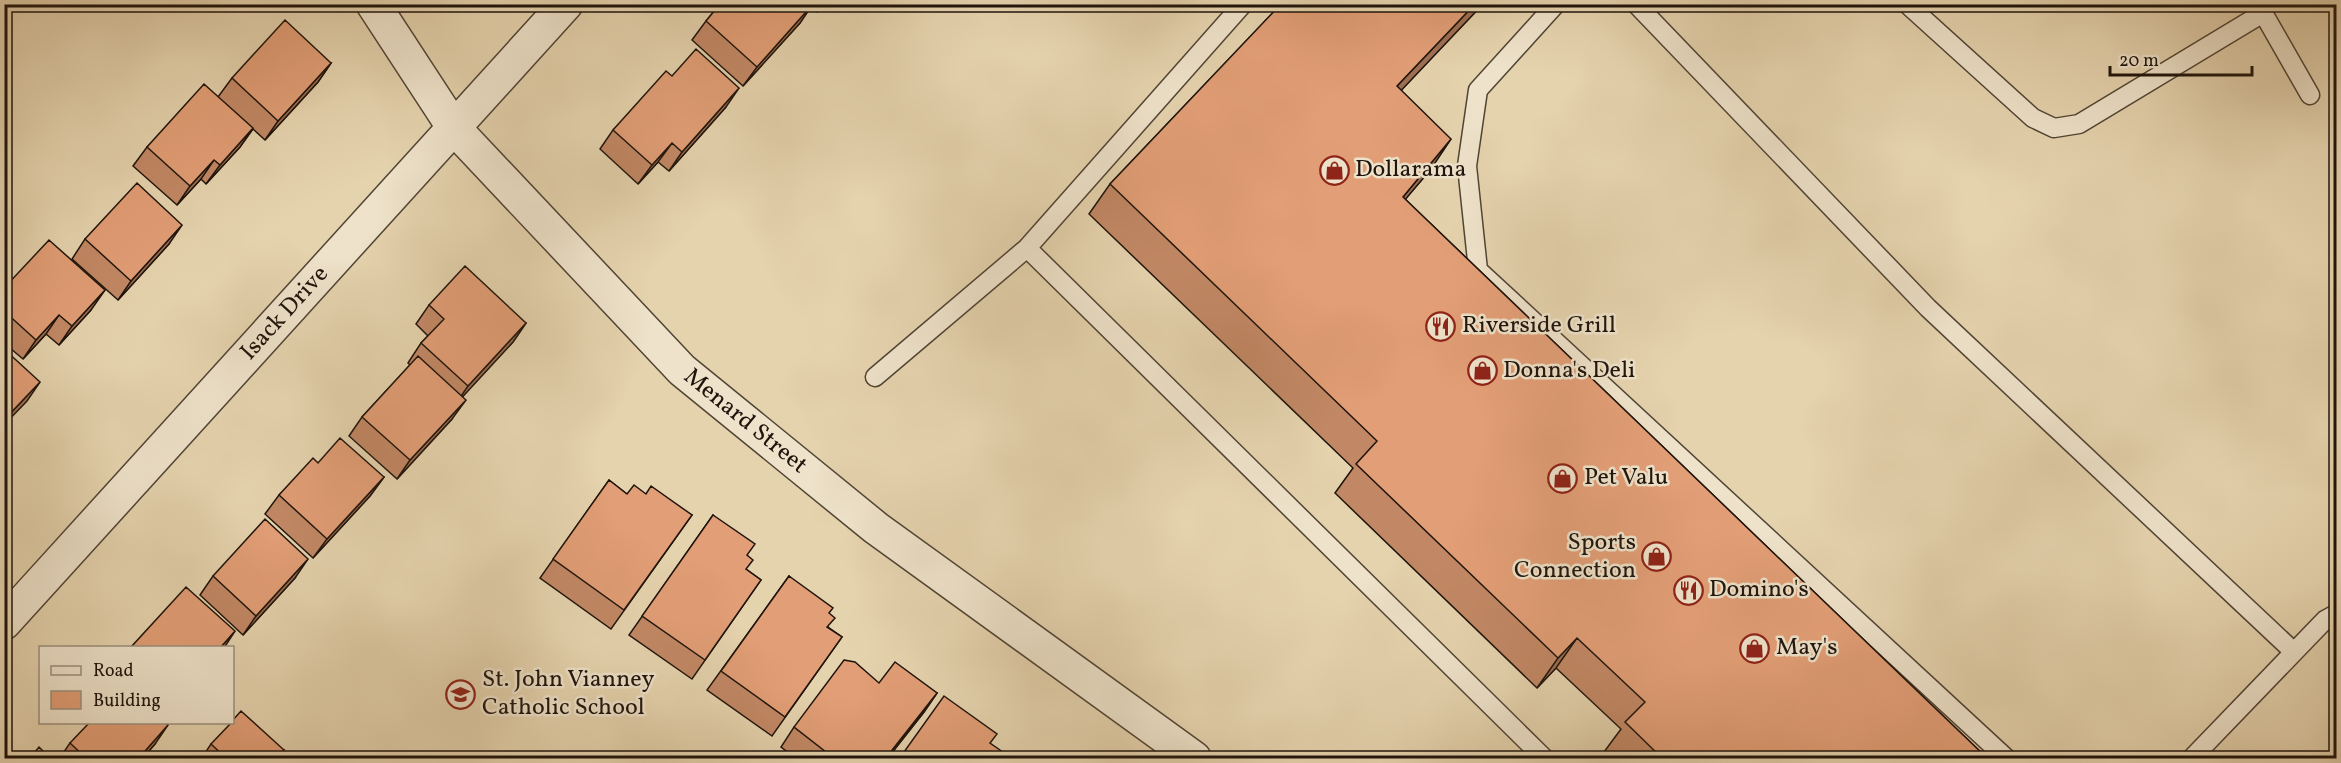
<svg xmlns="http://www.w3.org/2000/svg" width="2341" height="763" viewBox="0 0 2341 763" font-family="Vollkorn,serif">
  <rect width="100%" height="100%" fill="#e5d3ae"/>
  <filter id="stains"><feTurbulence type="fractalNoise" baseFrequency=".00333" numOctaves="4"/><feColorMatrix values="0 0 0 0 .2 0 0 0 0 .09 0 0 0 0 .02 0 0 0 .5 -.17"/></filter>
  <radialGradient id="worn" r=".72"><stop offset=".6" stop-color="#630" stop-opacity="0"/><stop offset="1" stop-color="#630" stop-opacity=".3"/></radialGradient>
  <g fill="none" stroke-linecap="round" stroke-linejoin="round">
    <defs>
      <path id="lane" d="M1556 4 1478 90 1467 166 1478 270 2006 758
        M1636 4 1928 308 2294 652
        M1907 4 2033 118 2054 128 2079 124 2263 13
        M2258 4 2310 95
        M1027 248 1544 758
        M875 377 1027 248 1243 4
        M2192 758 2325 620 2336 614"/>
      <g id="street">
        <path id="s1" d="M373 4 454 128 682 370 876 528 1194 758"/>
        <path id="s2" d="M4 623 566 4"/>
      </g>
    </defs>
    <!-- lane casing -->
    <use href="#lane" stroke="#504434" stroke-width="21"/>
    <!-- street casing -->
    <use href="#street" stroke="#504434" stroke-width="36"/>
    <!-- lane -->
    <use href="#lane" stroke="#eee2ca" stroke-width="18"/>
    <!-- street -->
    <use href="#street" stroke="#eee2ca" stroke-width="33"/>
  </g>
  <!-- wall -->
  <path fill="#c28865" stroke="#1f140c" stroke-width="1.5" d="M720 4H824L817 12 811 6 800 23 743 86 692 40 706 21Z
    M1281 4H1483L1401 90 1431 169 1405 199 1988 759H1611L1604 752 1621 729 1556 668 1537 688 1335 493 1353 468 1089 214 1110 184Z
    M331 63 318 82 265 140 253 129 240 147 206 184 201 179 177 205 133 166 147 147 218 97 232 78Z
    M672 76 726 107 669 171 658 162 638 184 600 149 613 130Z
    M85 239 169 244 118 300 72 259Z
    M4 288 91 310 59 345 46 334 23 359 4 343Z
    M429 305 526 323 513 342 462 397 452 419 397 479 349 436 362 417 410 365 408 363 421 343 428 336 416 324Z
    M318 463 384 477 370 496 313 558 265 514 279 495Z
    M609 480 627 494H646L692 515 611 629 540 578Z
    M713 515 747 555 746 569 761 580 692 679 629 635Z
    M213 576 295 578 243 635 200 595Z
    M789 576 829 613 828 627 842 637 772 736 707 690Z
    M879 683 937 693 924 712 887 759H797L781 747 794 727Z
    M70 743 155 744 142 759H59Z
    M211 744 284 750 278 759H201Z"/>
  <!-- shaded-wall -->
  <path fill="#9e6f53" stroke="#1f140c" stroke-width="1.5" d="M813 4 800 23 743 86 757 67Z
    M1475 4H1483L1377 116 1397 86Z
    M331 63 318 82 265 140 278 121Z
    M739 88 726 107 669 171 682 152Z
    M253 128 240 147 206 184 220 165Z
    M1451 139 1431 169 1382 227 1403 197Z
    M672 143 658 162 638 184 652 165Z
    M214 160 201 179 177 205 190 186Z
    M182 225 169 244 118 300 131 281Z
    M105 290 91 310 59 345 72 326Z
    M59 315 46 334 23 359 36 340Z
    M526 323 513 342 455 405 468 386Z
    M40 382 27 401 4 425V420Z
    M466 400 452 419 397 479 410 460Z
    M384 477 370 496 313 558 327 539Z
    M308 559 295 578 243 635 256 616Z
    M235 631 224 648H220Z
    M1577 638 1556 668 1537 688 1558 658Z
    M937 693 924 712 887 759H885Z
    M168 725 155 744 142 759H138Z"/>
  <!-- building -->
  <path fill="#e29e76" stroke="#1f140c" stroke-width="1.5" d="M720 4H813L757 67 706 21Z
    M1281 4H1475L1397 86 1451 139 1403 197 1988 759H1663L1625 722 1645 702 1577 638 1558 658 1356 464 1377 441 1110 184Z
    M285 20 331 63 278 121 232 78Z
    M696 49 739 88 682 152 672 143 652 165 613 130 666 71 672 76Z
    M204 84 253 128 220 165 214 160 190 186 147 147Z
    M137 183 182 225 131 281 85 239Z
    M49 240 105 290 72 326 59 315 36 340 4 311V288Z
    M465 266 526 323 468 386 421 343 444 319 429 305Z
    M4 349 40 382 4 420Z
    M418 356 466 400 410 460 362 417Z
    M340 438 384 477 327 539 279 495 313 458 318 463Z
    M609 480 627 494 634 485 646 494 651 486 692 515 624 610 553 559Z
    M713 515 755 544 747 555 753 560 746 569 761 580 705 660 642 616Z
    M265 519 308 559 256 616 213 576Z
    M789 576 833 608 829 613 835 618 827 627 842 637 785 717 721 671Z
    M186 587 235 631 220 648H133L132 646Z
    M844 660 855 662 879 683 895 662 937 693 885 759H835L794 727Z
    M944 696 997 734 990 743 1010 757 1009 759H899Z
    M241 711 284 750 276 759H227L211 744 231 723H232V721Z
    M89 723H165L168 725 138 759H87L70 743Z
    M39 747 51 759H29Z
    M1025 754 1032 759H1022Z"/>
  <!-- icons -->
  <defs>
    <symbol id="shop-ring" viewBox="-11 -11 22 22"><circle r="9.5" fill="#eee2ca" stroke="#8f2418" stroke-width="1.5"/><path d="M-5-2.5h2.3a2.7 3.5 0 0 1 5.4 0H5L5.5 6h-11ZM-1.5-2.5h3a1.5 2.3 0 0 0-3 0Z" fill="#8f2418"/></symbol>
    <symbol id="restaurant-ring" viewBox="-11 -11 22 22"><circle r="9.5" fill="#eee2ca" stroke="#8f2418" stroke-width="1.5"/><path d="M-5-6h1v4h1v-4h1v4h1v-4h1v5L-1.5 .5V6h-2V.5L-5-1ZM5-6V6H3V1.5H1.5Q1.5-4 5-6Z" fill="#8f2418"/></symbol>
    <symbol id="school-ring" viewBox="-11 -11 22 22"><circle r="9.5" fill="#eee2ca" stroke="#8f2418" stroke-width="1.5"/><path d="M0-5L7-2L0 1L-7-2ZM-4 1L0 2.5L4 1V4Q0 6-4 4Z" fill="#8f2418"/></symbol>
  </defs>
  <g fill-rule="evenodd">
    <use href="#shop-ring" x="1318" y="154" width="33" height="33"/>
    <use href="#restaurant-ring" x="1424" y="310" width="33" height="33"/>
    <use href="#shop-ring" x="1466" y="354" width="33" height="33"/>
    <use href="#shop-ring" x="1546" y="462" width="33" height="33"/>
    <use href="#shop-ring" x="1640" y="540" width="33" height="33"/>
    <use href="#restaurant-ring" x="1672" y="574" width="33" height="33"/>
    <use href="#shop-ring" x="1738" y="632" width="33" height="33"/>
    <use href="#school-ring" x="444" y="678" width="33" height="33"/>
  </g>
  <g text-anchor="middle" dominant-baseline="central" stroke-width="5" stroke-linejoin="round" paint-order="stroke">
    <!-- poi labels -->
    <g font-size="24" fill="#1f140c" stroke="#eee2ca" text-anchor="start">
      <text x="1355" y="170">Dollarama</text>
      <text x="1462" y="326">Riverside Grill</text>
      <text x="1503" y="371">Donna's Deli</text>
      <text x="1584" y="478">Pet Valu</text>
      <text x="1636" y="543" text-anchor="end">Sports<tspan x="1636" dy="28">Connection</tspan></text>
      <text x="1709" y="590">Domino's</text>
      <text x="1776" y="648">May's</text>
      <text x="482" y="680">St. John Vianney<tspan x="482" dy="28">Catholic School</tspan></text>
    </g>
    <!-- street labels -->
    <g font-size="24" fill="#1f140c" stroke="#eee2ca">
      <text stroke="none"><textPath href="#s2" startOffset="418">Isack Drive</textPath></text>
      <text stroke="none"><textPath href="#s1" startOffset="562">Menard Street</textPath></text>
    </g>
  </g>
  <!-- margin -->
  <rect width="2341" height="763" fill="none" stroke="#e5d3ae" stroke-width="24"/>
  <rect x="6" y="6" width="2329" height="751" fill="none" stroke="#1f140c" stroke-width="3"/>
  <rect x="12" y="12" width="2317" height="739" fill="none" stroke="#1f140c" stroke-width="1.5"/>
  <!-- legend -->
  <rect x="39" y="646" width="195" height="78" fill="#eee2ca" stroke="#9b907e" stroke-width="1.5"/>
  <rect x="51" y="666" width="30" height="9" fill="#eee2ca" stroke="#9b907e" stroke-width="1.5"/>
  <text x="93" y="676" font-size="18" fill="#1f140c">Road</text>
  <rect x="51" y="691" width="30" height="18" fill="#e29e76" stroke="#9b907e" stroke-width="1.5"/>
  <text x="93" y="706" font-size="18" fill="#1f140c">Building</text>
  <!-- scale -->
  <path d="M2110 66v9h142v-9" fill="none" stroke="#1f140c" stroke-width="3"/>
  <text x="2119" y="66" font-size="18" fill="#1f140c" stroke="#eee2ca" stroke-width="4.5" paint-order="stroke">20 m</text>
  <rect width="100%" height="100%" filter="url(#stains)"/>
  <rect width="100%" height="100%" fill="url(#worn)"/>
</svg>
